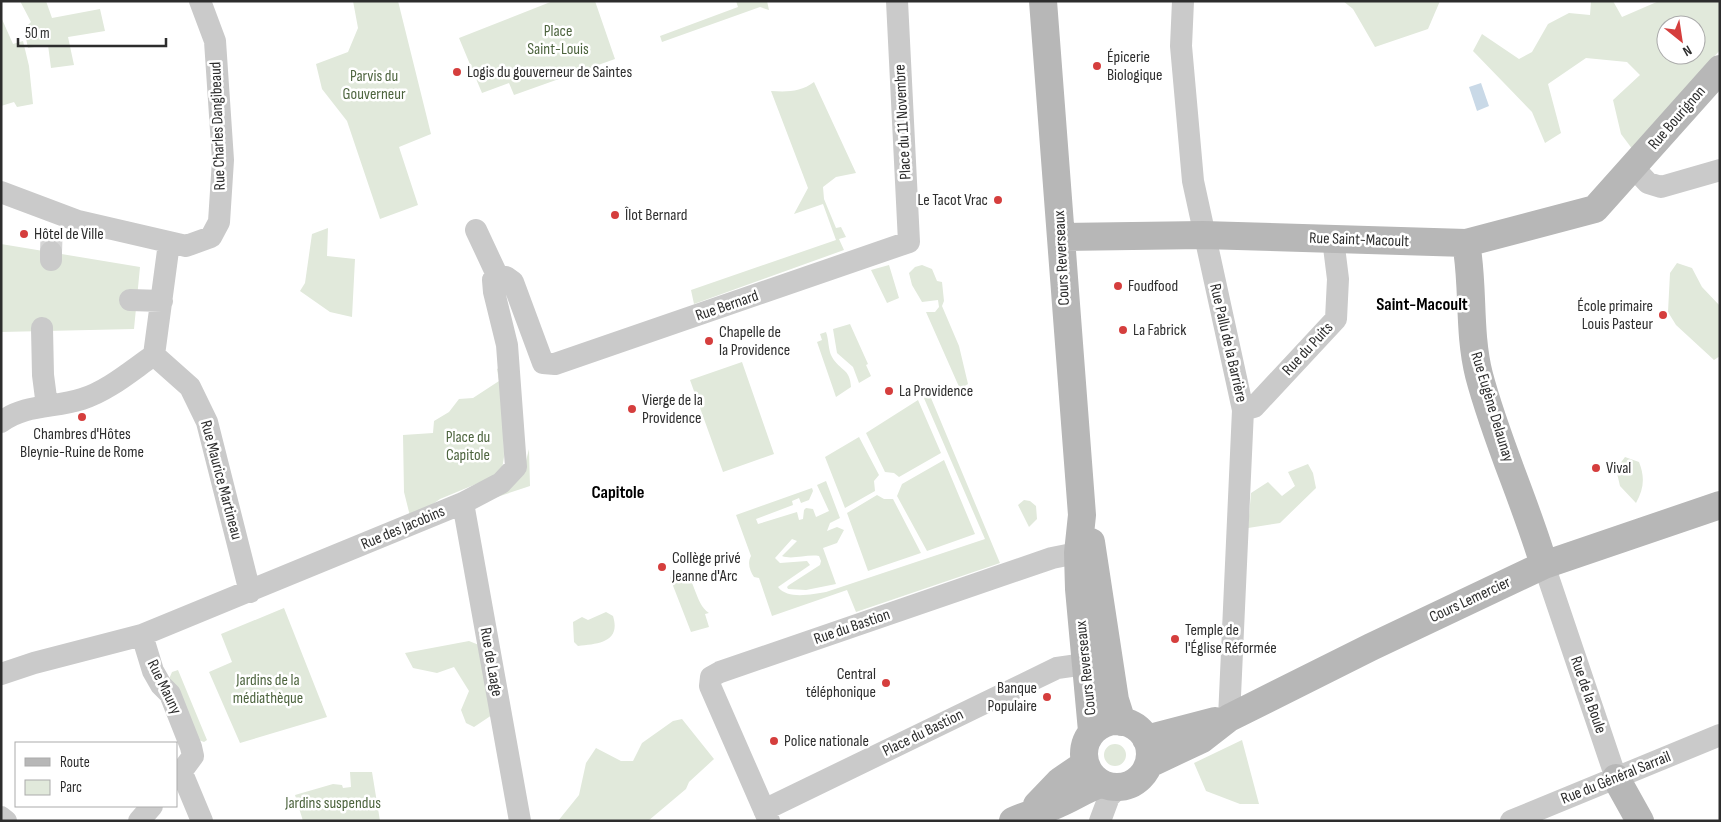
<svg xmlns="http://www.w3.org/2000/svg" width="1721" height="822" viewBox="0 0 1721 822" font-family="'Sofia Sans Condensed',sans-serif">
  <rect width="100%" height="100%" fill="#fff"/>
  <!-- green -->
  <path fill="#e1e9db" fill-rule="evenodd" d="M20 1H46L52 18 100 9 105 31 68 37 74 65 51 68 48 45 28 48 24 29 31 22Z
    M353 1H398L431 134 399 147 418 205 380 219 347 121 322 89 316 64 348 52 358 28Z
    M553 1H595L615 59 514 95 509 83 482 93 459 38Z
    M736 1H767L769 10 760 7 662 42 660 36 738 7Z
    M1343 1H1440L1428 29 1375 47 1353 9Z
    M1591 1H1613L1622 17 1659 1H1720V50L1633 150 1621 134 1613 100 1640 75 1627 62 1586 58 1548 84 1561 133 1545 143 1532 112 1473 51 1482 34 1519 59 1532 52 1548 24 1569 13 1590 15ZM1666 25H1696V55H1666Z
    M1 17 13 44 23 41 29 66 33 104 17 107 14 102 1 106Z
    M814 82 856 173 836 177 823 187 824 199 836 228 841 227 846 237 839 239 844 250 694 304 691 290 836 240 823 204 794 214 808 188 771 91C787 92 801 92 814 82Z
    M328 228 327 256 355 259 352 317 330 312 300 291 305 283 312 234Z
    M1 244 140 267 134 329 1 332Z
    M1677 263 1692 268 1702 287 1720 306V356L1714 360 1676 325 1668 312 1670 273Z
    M889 265 899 298 887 303 871 270Z
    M922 265 932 269 937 281 942 282 944 301 942 306 959 346 968 384 960 389 926 312H935L939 307 938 300 922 302 912 285 909 273 915 267Z
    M850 324 868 364 866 365 871 376 859 383 853 367 837 353 833 329Z
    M826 332C829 340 828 350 832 357 840 371 850 368 851 387L836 397 817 342 822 340 820 334Z
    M742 362 774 454 723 472 690 380Z
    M502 366 504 457 502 469 493 477 440 499 411 520 404 492 403 435 433 433 434 421 449 412 459 399 473 398 499 381 497 369Z
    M926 386 1000 563 856 612 847 590 772 616 759 578 754 577C750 571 747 563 751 556L736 515 812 488 813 491 809 500 801 503 799 498 792 501 793 505 756 519 758 524 797 512 799 520 803 519 804 510 806 508 813 509 816 517 829 511 817 485 826 481 840 518 830 523 827 531 837 527 844 530 837 543 823 548 836 584 806 590 788 589 787 587 789 585 820 565 821 561 819 556C807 554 792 560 782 556L797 541 792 539 775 558 780 563 807 561 810 565 778 587C788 600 812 594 826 592L985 539 920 389Z
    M918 400 941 453 899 477 894 473 885 472 866 433Z
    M859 437 879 475 874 481 875 491 845 508 825 457Z
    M529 449 530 486 491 499 526 461Z
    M1625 457 1639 462C1645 477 1644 489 1636 503L1620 486 1616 469Z
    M944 460 975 534 927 551 897 496 902 484Z
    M1308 464 1313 473 1316 488 1280 523 1248 528 1251 493 1268 482 1282 496 1295 486 1288 472Z
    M877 495 884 499H893L921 553 868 571 847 513Z
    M1024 500 1030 501 1036 506 1037 519 1029 527 1018 505Z
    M681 570C696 577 694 603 709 613L705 614 709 627 691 632 670 578 672 573Z
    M284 608 327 717 240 743 209 672 232 662 221 634Z
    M606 612 613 616C621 642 599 644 578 646L574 642 573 622 582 617 588 620Z
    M469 641 479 645 492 715 474 727 466 723 461 710 469 691 454 667 437 673 413 668 405 653Z
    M178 670 207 740 204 742 193 738 169 679 172 672Z
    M682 719 714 759 689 782 686 789 648 821H558L579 795 586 763 596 748 621 761H633L642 743 673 721Z
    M1242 740 1259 804H1240L1206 791 1194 763Z
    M1104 755a11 11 0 1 1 22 0a11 11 0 1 1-22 0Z
    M350 772H372L380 821H303L295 795 333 784 342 785 343 788 351 787Z"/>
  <!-- water -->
  <path fill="#c9d9e7" d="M1481 83 1489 106 1477 111 1469 87Z"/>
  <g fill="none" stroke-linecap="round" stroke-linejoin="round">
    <!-- street-tunnel -->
    <path stroke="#d5d5d5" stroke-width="22" stroke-dasharray="22 11" stroke-linecap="butt" d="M51 252 52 225"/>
    <!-- street -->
    <path stroke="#cacaca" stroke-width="22" d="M1183 1 1181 46 1193 181 1243 410 1229 718
      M1634 168 1648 183 1661 187 1720 170
      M1 192 78 221 186 246 211 237 219 222 223 160 215 41 200 1
      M476 230 498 277
      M51 260V252
      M130 300 162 301
      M42 328 43 375 47 406
      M154 355 190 387 207 422 250 592
      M154 355 169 243
      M1243 410 1254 407 1336 319 1338 279 1333 239
      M1 422C25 404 54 408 82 399 108 391 132 370 154 355
      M463 503 520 821
      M1544 565 1616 778
      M142 635 153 671 161 685 170 694 191 747 193 756 176 779
      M1 674 34 663 142 635 463 503 501 483 516 467 507 345 494 292 493 280 498 277H506L513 282 543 363 555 364 909 242 897 1
      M182 773 202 821
      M764 810 1057 668 1085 664
      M1 817 6 821
      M139 821 152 806
      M769 821 710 686 711 677 720 672 1052 558 1082 552 1086 555 1087 563
      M1100 821 1109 797 1119 787
      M1511 821 1720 735"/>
    <!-- secondary -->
    <path stroke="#b7b7b7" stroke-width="28" d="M1043 1 1082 515 1078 553 1079 589 1092 731
      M1062 237 1203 235 1466 243 1595 209 1720 69
      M1466 243C1474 286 1468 331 1479 375 1496 440 1525 501 1544 565
      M1091 542 1115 700 1122 722
      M1084 754a33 33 0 1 1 66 0a33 33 0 1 1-66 0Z
      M1146 739 1215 721
      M1149 764 1202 739 1229 718 1371 647 1544 565 1720 505
      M1616 778 1640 821
      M1037 805 1060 781 1085 764
      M1013 821C1028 814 1043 811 1058 804 1073 798 1085 789 1101 784"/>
  </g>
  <!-- markers -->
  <g fill="#d53e3d" stroke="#fff" stroke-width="2">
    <circle cx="1097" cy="66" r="5"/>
    <circle cx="457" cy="72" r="5"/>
    <circle cx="998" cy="200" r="5"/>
    <circle cx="615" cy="215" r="5"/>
    <circle cx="24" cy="234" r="5"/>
    <circle cx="1118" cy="286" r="5"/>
    <circle cx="1663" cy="315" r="5"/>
    <circle cx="1123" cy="330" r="5"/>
    <circle cx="709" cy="341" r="5"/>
    <circle cx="889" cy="391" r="5"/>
    <circle cx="632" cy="409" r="5"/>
    <circle cx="82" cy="417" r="5"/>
    <circle cx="1596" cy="468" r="5"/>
    <circle cx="662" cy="567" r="5"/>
    <circle cx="1175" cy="639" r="5"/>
    <circle cx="886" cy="683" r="5"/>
    <circle cx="1047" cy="697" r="5"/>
    <circle cx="774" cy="741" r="5"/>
  </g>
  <g text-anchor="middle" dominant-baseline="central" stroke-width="5" stroke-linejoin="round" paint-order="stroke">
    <!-- park labels -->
    <g font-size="16" fill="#4d643e" stroke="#fff">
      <text x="558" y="31">Place<tspan x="558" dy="18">Saint-Louis</tspan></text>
      <text x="374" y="76">Parvis du<tspan x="374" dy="18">Gouverneur</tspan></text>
      <text x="468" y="437">Place du<tspan x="468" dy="18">Capitole</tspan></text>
      <text x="268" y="680">Jardins de la<tspan x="268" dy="18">médiathèque</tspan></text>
      <text x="333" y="803">Jardins suspendus</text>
    </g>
    <!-- poi labels -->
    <g font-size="16" fill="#2d2d2d" stroke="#fff" text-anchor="start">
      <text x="1107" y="57">Épicerie<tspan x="1107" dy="18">Biologique</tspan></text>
      <text x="467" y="72">Logis du gouverneur de Saintes</text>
      <text x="988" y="200" text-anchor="end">Le Tacot Vrac</text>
      <text x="625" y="215">Îlot Bernard</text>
      <text x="34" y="234">Hôtel de Ville</text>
      <text x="1128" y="286">Foudfood</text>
      <text x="1653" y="306" text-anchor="end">École primaire<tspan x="1653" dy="18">Louis Pasteur</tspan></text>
      <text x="1133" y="330">La Fabrick</text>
      <text x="719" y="332">Chapelle de<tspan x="719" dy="18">la Providence</tspan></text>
      <text x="899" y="391">La Providence</text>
      <text x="642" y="400">Vierge de la<tspan x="642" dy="18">Providence</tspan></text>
      <text x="82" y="434" text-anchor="middle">Chambres d'Hôtes<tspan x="82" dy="18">Bleynie-Ruine de Rome</tspan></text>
      <text x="1606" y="468">Vival</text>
      <text x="672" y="558">Collège privé<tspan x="672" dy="18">Jeanne d'Arc</tspan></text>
      <text x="1185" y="630">Temple de<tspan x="1185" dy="18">l'Église Réformée</tspan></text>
      <text x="876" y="674" text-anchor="end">Central<tspan x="876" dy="18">téléphonique</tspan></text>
      <text x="1037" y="688" text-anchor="end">Banque<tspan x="1037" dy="18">Populaire</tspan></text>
      <text x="784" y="741">Police nationale</text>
    </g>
    <!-- street labels -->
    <g font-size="16" fill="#2d2d2d" stroke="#fff">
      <text transform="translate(1677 118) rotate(-49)">Rue Bourignon</text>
      <text transform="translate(903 122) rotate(-93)">Place du 11 Novembre</text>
      <text transform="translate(218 126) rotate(-92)">Rue Charles Dangibeaud</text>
      <text transform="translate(1359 240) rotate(2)">Rue Saint-Macoult</text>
      <text transform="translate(1062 258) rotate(-93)">Cours Reverseaux</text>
      <text transform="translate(727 306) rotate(-19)">Rue Bernard</text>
      <text transform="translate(1228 343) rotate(77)">Rue Pallu de la Barrière</text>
      <text transform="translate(1308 349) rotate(-47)">Rue du Puits</text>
      <text transform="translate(1492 407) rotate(73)">Rue Eugène Delaunay</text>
      <text transform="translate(221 480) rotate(75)">Rue Maurice Martineau</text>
      <text transform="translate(403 528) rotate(-23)">Rue des Jacobins</text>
      <text transform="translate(1470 600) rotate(-25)">Cours Lemercier</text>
      <text transform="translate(852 627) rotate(-19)">Rue du Bastion</text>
      <text transform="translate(491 662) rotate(80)">Rue de Laage</text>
      <text transform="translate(1086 668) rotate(-96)">Cours Reverseaux</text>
      <text transform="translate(164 687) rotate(64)">Rue Mauny</text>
      <text transform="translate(1588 695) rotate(71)">Rue de la Boule</text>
      <text transform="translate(923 733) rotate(-26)">Place du Bastion</text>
      <text transform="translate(1616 778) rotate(-22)">Rue du Général Sarrail</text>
    </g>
    <!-- neighbourhood labels -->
    <g font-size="18" font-weight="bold" fill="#000" stroke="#fff">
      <text x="1422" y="304">Saint-Macoult</text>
      <text x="618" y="492">Capitole</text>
    </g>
  </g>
  <!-- border -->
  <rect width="1721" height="822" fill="none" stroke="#2d2d2d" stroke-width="5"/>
  <!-- legend -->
  <rect x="15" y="742" width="162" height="65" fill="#ffffff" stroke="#ababab"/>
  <rect x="25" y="758" width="25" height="8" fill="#b7b7b7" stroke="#ababab"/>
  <text x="60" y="767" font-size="15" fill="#2d2d2d">Route</text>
  <rect x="25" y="780" width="25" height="15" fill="#e1e9db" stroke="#ababab"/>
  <text x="60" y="792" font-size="15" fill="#2d2d2d">Parc</text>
  <!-- north arrow -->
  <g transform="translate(1681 40) rotate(150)"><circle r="24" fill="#ffffff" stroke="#ababab"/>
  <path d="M0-4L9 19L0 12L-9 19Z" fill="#d53e3d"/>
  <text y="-8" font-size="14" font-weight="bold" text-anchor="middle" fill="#2d2d2d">N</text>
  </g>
  <!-- scale -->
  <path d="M18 38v8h148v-8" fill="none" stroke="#2d2d2d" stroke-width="2.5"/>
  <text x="25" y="38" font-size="15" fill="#2d2d2d" stroke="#ffffff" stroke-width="4" paint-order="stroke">50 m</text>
</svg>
